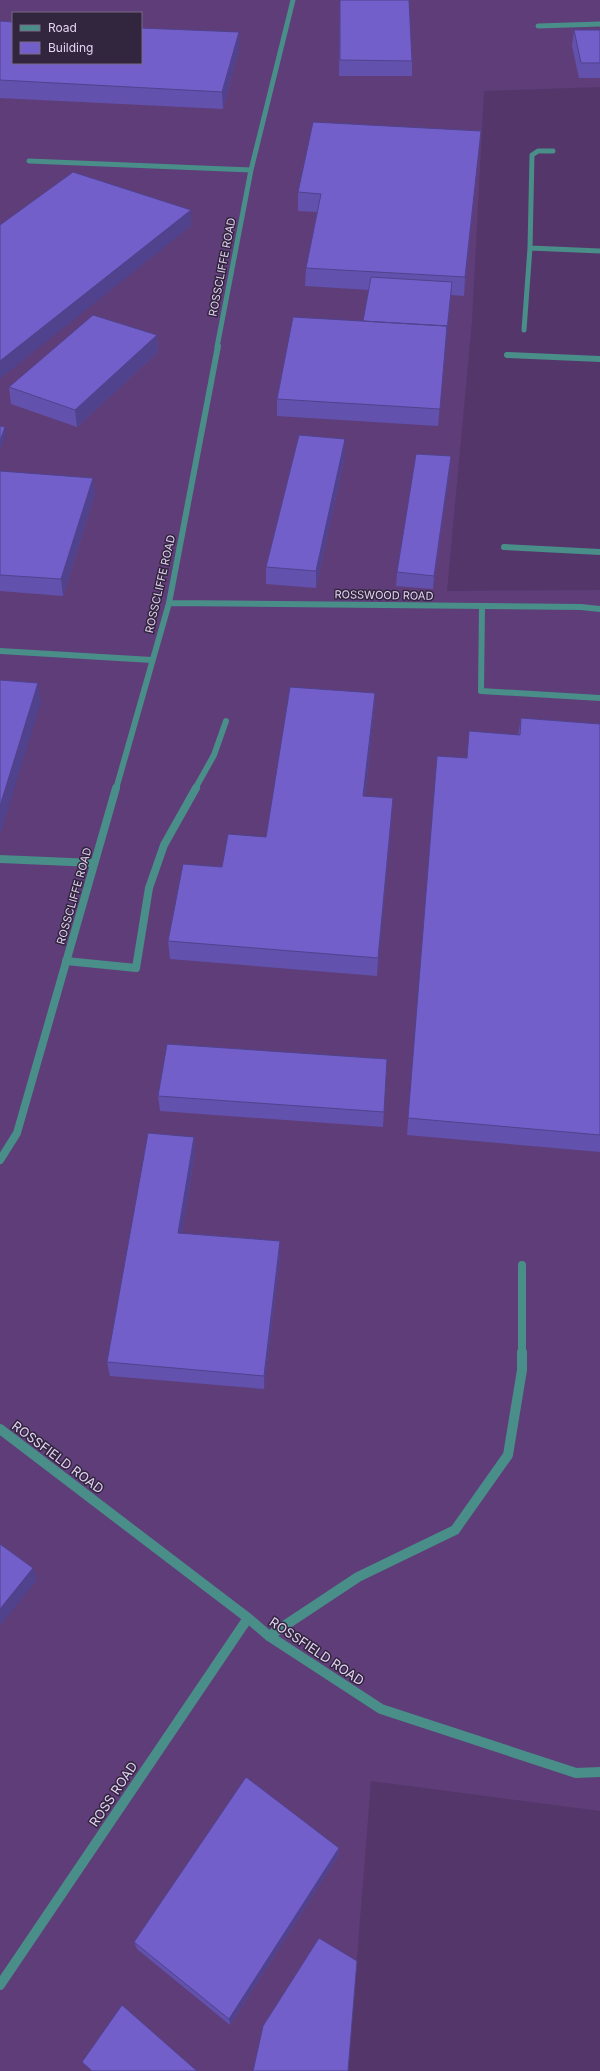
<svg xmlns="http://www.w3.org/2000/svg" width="600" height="2071" viewBox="0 0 600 2071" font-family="Inter,sans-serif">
  <rect width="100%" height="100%" fill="#54366b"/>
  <!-- built -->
  <path fill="#5f3d79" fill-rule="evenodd" d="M0 0H600V87L484 91 472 321 447 591 600 590V1811L371 1781 348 2071H0ZM13 13H141V63H13Z"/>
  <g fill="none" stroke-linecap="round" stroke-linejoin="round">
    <!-- lane-far3 -->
    <path stroke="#498e88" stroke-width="5" d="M538 26 600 24
      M530 248 600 251
      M524 330 530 248 532 155 538 151H553"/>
    <!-- lane-far2 -->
    <path stroke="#498e88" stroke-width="6" d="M482 606 481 691 600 698
      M0 651 152 660
      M195 789 214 755 226 721"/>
    <!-- lane-far1 -->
    <path stroke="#498e88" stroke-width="8" d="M0 859 94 863
      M66 961 136 968 149 888 164 845 196 788
      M522 1265V1353"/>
    <!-- lane -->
    <path stroke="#498e88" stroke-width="10" d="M269 1636 358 1577 455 1530 508 1455 522 1370V1352"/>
    <!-- street-far3 -->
    <path stroke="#498e88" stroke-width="5" d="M29 161 251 170
      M217 347 251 170 293 0"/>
    <!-- street-far2 -->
    <path stroke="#498e88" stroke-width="6" d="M507 355 600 359
      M504 547 600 552
      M169 603 581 607 600 609
      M116 789 169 603 218 346"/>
    <!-- street-far1 -->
    <path stroke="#498e88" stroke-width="8" d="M0 1160 17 1133 116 788"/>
    <!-- street -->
    <path stroke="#498e88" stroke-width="10" d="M0 1429 248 1618 269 1636 381 1709 576 1773 600 1772
      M0 1985 248 1618"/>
  </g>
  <!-- wall -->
  <path fill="#6252ad" d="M340 0 412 61V76H339Z
    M0 21 239 50 223 109 0 98Z
    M574 30H600V78H579L572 46Z
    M479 149 464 296 451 295 438 426 277 416V399L363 321 369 290 305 286 306 268 317 212 298 211V192Z
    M157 335 158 352 77 427 11 404 9 387Z
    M345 439V456L316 588 266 584V567Z
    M451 456 450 469 433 589 396 586 397 572Z
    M0 471 95 494 63 596 0 591Z
    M375 693 374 712 365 796 392 816 377 976 170 959 168 941 222 867 266 837Z
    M521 718 600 724V1152L407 1135 437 756 467 758 469 731 518 735Z
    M387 1059 383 1127 160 1111 158 1096Z
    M194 1137 195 1152 182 1233 280 1241V1256L264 1389 110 1376 107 1362Z
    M339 1848 338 1856 230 2025 137 1949 134 1942Z"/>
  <!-- shaded-wall -->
  <path fill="#50428d" d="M239 32V50L223 109 222 92Z
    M481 131 479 149 464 296 465 277Z
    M191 210V226L0 379V361Z
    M452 282 451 295 438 426 447 326Z
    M157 335 158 352 77 427 75 410Z
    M5 427 6 434 0 452V441Z
    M345 439V456L316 588V571Z
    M451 456 450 469 433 589 434 576Z
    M93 478 95 494 63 596 61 579Z
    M38 683 41 702 0 836V806Z
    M375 693 374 712 363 814V796Z
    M393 798 392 816 377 976 378 958Z
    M194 1137 195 1152 180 1247 178 1233Z
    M280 1241V1256L264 1389V1376Z
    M33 1568 37 1580 0 1626V1609Z
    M339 1848 338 1856 230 2025 229 2019Z"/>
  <!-- building -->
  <path fill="#725fc9" stroke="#50428d" d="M340 0H409L412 61 340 60Z
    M0 21 13 22V63H141V28L239 32 222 92 0 80Z
    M574 30H600V63H581Z
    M313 122 481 131 465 277 306 268 321 194 298 192Z
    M73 172 191 210 0 361V225Z
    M371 277 452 282 447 330V326L363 321Z
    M93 315 157 335 75 410 9 387Z
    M293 317 447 326 440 409 277 399Z
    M0 426 5 427 0 441Z
    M299 435 345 439 316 571 266 567Z
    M416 454 451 456 434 576 397 572Z
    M0 471 93 478 61 579 0 575Z
    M0 680 38 683 0 806Z
    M290 687 375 693 363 796 393 798 378 958 168 941 183 864 222 867 228 834 266 837Z
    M521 718 600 724V1135L408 1118 437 756 467 758 469 731 520 735Z
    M167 1044 387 1059 384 1112 158 1096Z
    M148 1133 194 1137 178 1233 280 1241 264 1376 107 1362Z
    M0 1544 33 1568 0 1609Z
    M246 1777 339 1848 229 2019 134 1942Z
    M319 1938 357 1961 348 2071H253L263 2026Z
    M122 2005 197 2071H92L82 2062Z"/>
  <g text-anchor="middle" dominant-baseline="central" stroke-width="3" stroke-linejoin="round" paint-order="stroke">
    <!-- street labels -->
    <g font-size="11" fill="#e3d3f2" stroke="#32253e">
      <text transform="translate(222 267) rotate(-79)">ROSSCLIFFE ROAD</text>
      <text transform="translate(160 584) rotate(-77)">ROSSCLIFFE ROAD</text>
      <text transform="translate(384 595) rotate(1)">ROSSWOOD ROAD</text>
      <text transform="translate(74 896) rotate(-74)">ROSSCLIFFE ROAD</text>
    </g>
    <!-- near-street labels -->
    <g font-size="13" fill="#e3d3f2" stroke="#32253e">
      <text transform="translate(58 1457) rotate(37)">ROSSFIELD ROAD</text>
      <text transform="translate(317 1651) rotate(34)">ROSSFIELD ROAD</text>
      <text transform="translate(113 1794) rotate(-56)">ROSS ROAD</text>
    </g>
  </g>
  <!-- legend -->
  <rect x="12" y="12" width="130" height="52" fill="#32253e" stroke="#796b86"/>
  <rect x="20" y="25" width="20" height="6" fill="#498e88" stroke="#796b86"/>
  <text x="48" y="32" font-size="12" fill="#e3d3f2">Road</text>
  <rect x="20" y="42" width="20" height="12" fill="#725fc9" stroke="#796b86"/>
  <text x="48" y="52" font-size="12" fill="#e3d3f2">Building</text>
</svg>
